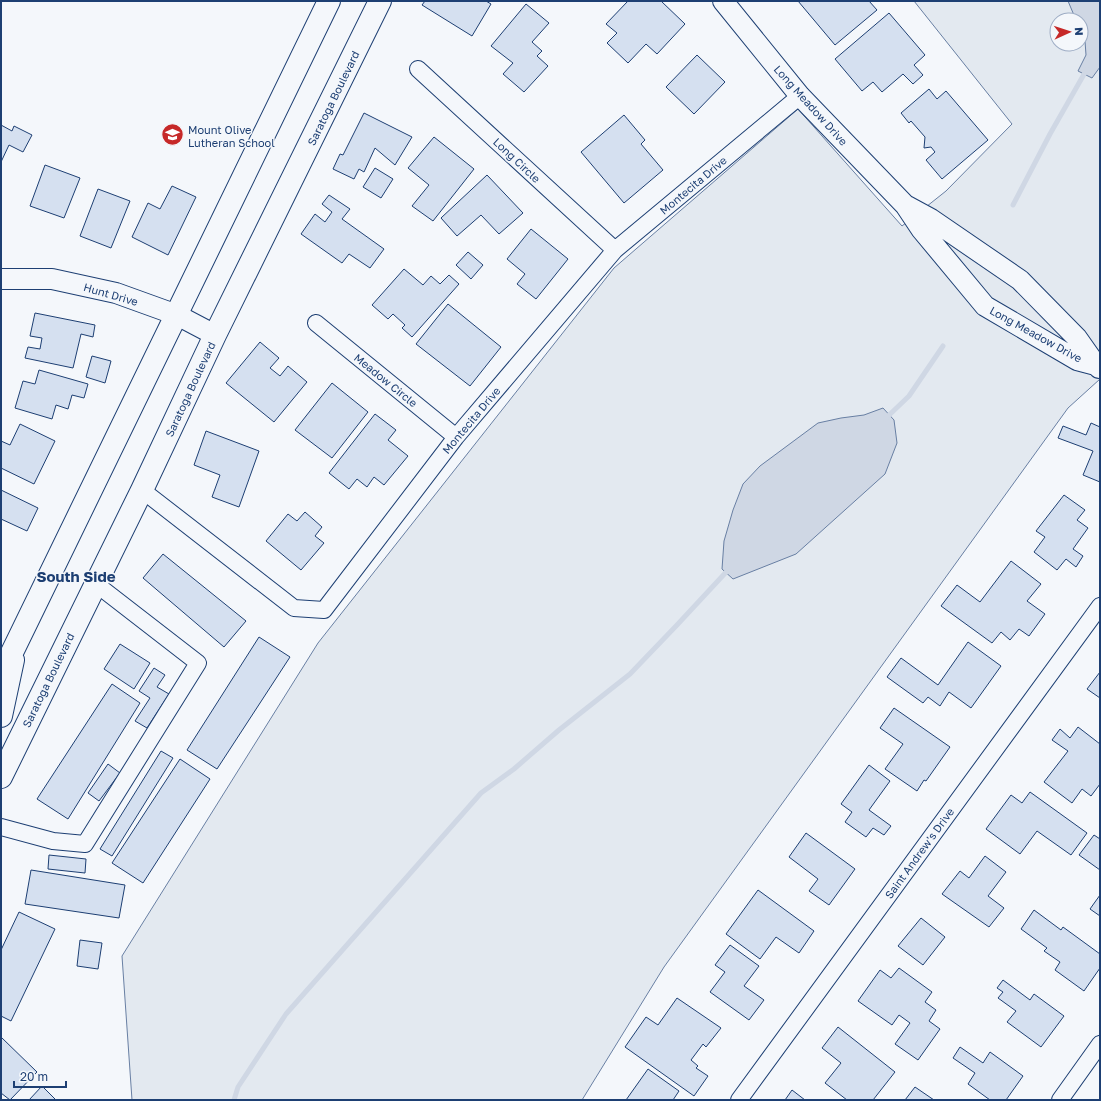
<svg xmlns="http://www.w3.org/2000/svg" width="1101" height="1101" viewBox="0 0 1101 1101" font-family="'Golos Text',sans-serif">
  <rect width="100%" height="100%" fill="#f4f7fb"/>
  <!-- green -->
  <path fill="#e3e9f0" stroke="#687fa3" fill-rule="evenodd" d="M914 1H1100V379L1068 408 664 967 582 1100H132L122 956 318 643 614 268 798 109 902 226 946 191 1012 124ZM1057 20H1081V44H1057Z"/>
  <!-- water -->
  <path fill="#cfd7e4" stroke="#687fa3" d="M1068 1H1100V67L1092 78 1078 71 1086 55 1085 41 1081 32V20H1076Z
    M883 408 894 420 897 443 885 474 796 554 733 579 722 569 724 541 733 510 743 484 760 466 818 423 841 418 864 415Z"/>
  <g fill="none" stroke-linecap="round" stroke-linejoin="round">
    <!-- stream -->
    <path stroke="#cfd7e4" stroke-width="5" d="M1013 205 1050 134 1087 69
      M885 419 909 396 943 346
      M234 1100 238 1087 286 1014 481 793 514 769 559 730 630 674 677 625 729 569"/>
  </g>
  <!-- building -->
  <path fill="#d5e0f0" stroke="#1d3f73" d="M425 1H486L491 4 472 36 422 5Z
    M628 1H661L685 24 657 54 646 44 628 63 607 43 617 33 606 24Z
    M798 1H869L877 10 835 45Z
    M526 4 549 23 532 42 542 51 537 56 548 66 524 92 503 74 513 63 491 46Z
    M889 13 925 55 914 65 923 75 913 84 903 74 882 92 873 82 862 91 835 59Z
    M697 55 725 82 694 114 666 87Z
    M929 89 937 99 946 91 988 140 942 179 926 160 935 152 931 147 924 148 925 137 911 121 909 123 901 113Z
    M364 113 412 137 395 165 375 148 364 172 359 169 354 179 333 169 340 154 343 155Z
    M624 115 645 140 641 144 663 170 624 203 581 152Z
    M1 125 12 131 14 126 32 135 23 152 9 145 1 162Z
    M434 137 474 169 433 221 412 206 429 185 408 168Z
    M45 165 80 178 64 218 30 206Z
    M375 168 393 179 381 198 363 187Z
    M487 175 523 213 499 234 481 215 457 236 441 218Z
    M172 186 196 197 168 255 132 237 148 203 160 209Z
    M98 189 130 201 111 248 80 236Z
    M329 195 350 209 342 219 384 249 370 268 349 254 342 263 301 234 315 214 325 222 332 212 322 204Z
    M531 229 568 259 536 299 517 284 525 274 507 259Z
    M468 252 483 265 471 279 456 265Z
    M404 269 423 285 431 276 440 284 449 275 459 284 412 337 402 328 405 325 393 314 388 319 372 305Z
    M448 304 501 347 470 386 416 344Z
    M35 313 95 325 93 337 81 334 73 368 25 358 28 347 40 349 42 338 30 336Z
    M260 342 279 358 270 368 280 376 288 366 307 382 274 422 226 383Z
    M92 356 111 361 105 383 86 377Z
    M39 370 88 384 84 398 72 395 68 409 56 405 52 419 15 408 23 381 35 384Z
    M332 383 368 412 332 458 295 430Z
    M375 414 396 430 388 440 408 456 384 485 374 477 367 487 357 479 349 489 329 473Z
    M1091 423 1100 427V482L1083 475 1093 451 1058 438 1063 426 1086 435Z
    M20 424 55 441 34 484 1 468V441L10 445Z
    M206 431 259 451 239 507 212 497 220 475 194 465Z
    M1 490 38 508 27 531 1 519Z
    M1064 495 1085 510 1077 520 1088 528 1073 549 1083 556 1076 567 1066 559 1057 570 1034 552 1045 537 1036 531Z
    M305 512 322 527 315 536 324 543 301 570 266 541 288 514 297 521Z
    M163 554 246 621 224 647 143 578Z
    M1011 561 1041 584 1027 601 1045 614 1029 636 1019 629 1010 640 1001 632 992 643 941 606 957 585 980 602Z
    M259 637 290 657 217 769 187 750Z
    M968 642 1001 666 971 708 949 692 940 706 928 697 923 703 887 677 901 658 938 685Z
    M120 644 150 663 134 689 104 669Z
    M154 668 165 675 157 687 169 694 147 728 135 721 150 698 139 691Z
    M1100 672V698L1087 689Z
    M112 684 140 703 68 819 37 799Z
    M894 708 950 747 926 781 924 780 917 791 885 769 903 744 880 728Z
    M1078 727 1100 744V784L1091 796 1082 789 1072 803 1044 782 1068 751 1052 740 1060 729 1070 738Z
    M161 751 173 758 112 856 100 849Z
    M180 759 210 779 143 883 112 863Z
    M108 764 120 773 99 801 88 793Z
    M869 765 890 781 869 810 891 826 884 835 873 828 866 837 845 822 852 812 841 804Z
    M1030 792 1087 833 1071 855 1037 831 1020 854 986 829 1011 795 1022 803Z
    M806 833 855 869 829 905 809 891 818 879 789 857Z
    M1094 835 1100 839V870L1079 855Z
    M49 855 86 859 85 873 48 869Z
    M985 856 1006 872 988 896 1004 908 989 927 942 894 960 871 969 878Z
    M31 870 125 885 119 918 25 904Z
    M758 890 814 931 799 953 776 937 760 959 726 934Z
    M1100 895V916L1090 909Z
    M1034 910 1061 930 1063 927 1100 954V968L1084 991 1055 970 1060 962 1044 951 1047 948 1021 929Z
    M19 912 55 929 11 1021 1 1016V950Z
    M921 918 945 937 923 965 898 946Z
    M80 940 102 943 98 969 77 966Z
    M730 945 759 966 744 986 764 1000 749 1020 710 992 725 972 715 965Z
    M899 968 932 992 925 1002 936 1010 929 1021 940 1029 918 1060 895 1044 910 1023 899 1015 892 1025 858 1001 880 970 891 978Z
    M1003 980 1030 1000 1034 994 1064 1016 1041 1047 1007 1022 1016 1011 998 998 1003 992 997 988Z
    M677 998 721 1028 706 1047 703 1044 691 1060 698 1066 696 1068 708 1076 694 1096 625 1047 646 1017 658 1025Z
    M838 1027 895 1072 873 1100H847L825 1083 841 1063 822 1048Z
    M1 1037 37 1072 10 1100 1 1093Z
    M960 1047 983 1063 990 1052 1023 1076 1006 1100H990L968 1084 975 1073 953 1058Z
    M648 1069 679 1091 673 1100H626Z
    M42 1086 56 1100H29Z
    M915 1087 934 1100H905Z
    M792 1090 805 1100H785Z"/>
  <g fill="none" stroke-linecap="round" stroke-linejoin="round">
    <defs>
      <path id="minor" d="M418 69 615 250
        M316 323 456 437
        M142 490 294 608 324 610 456 437 615 250 800 96
        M1 827 53 841 85 844 198 663 96 584
        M739 1100 1100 606
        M1060 1100 1100 1044"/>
      <path id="tertiary" d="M723 1 800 96 905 205 921 229 985 306 1077 360 1096 365
        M907 206 931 219 1020 280 1077 338 1096 365 1099 368
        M1 279H52L116 293 177 315 215 335"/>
      <path id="secondary" d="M1 675 329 1
        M1 716 13 660
        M1 777 142 490 215 335 380 1"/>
    </defs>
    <!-- minor casing -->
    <use href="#minor" stroke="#1d3f73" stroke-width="18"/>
    <!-- tertiary casing -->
    <use href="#tertiary" stroke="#1d3f73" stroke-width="22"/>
    <!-- secondary casing -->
    <use href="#secondary" stroke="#1d3f73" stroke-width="24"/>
    <!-- minor -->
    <use href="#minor" stroke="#f4f7fb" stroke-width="16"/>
    <!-- tertiary -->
    <use href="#tertiary" stroke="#f4f7fb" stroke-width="20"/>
    <!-- secondary -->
    <use href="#secondary" stroke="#f4f7fb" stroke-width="22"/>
  </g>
  <!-- icons -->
  <defs>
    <symbol id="school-disc" viewBox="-11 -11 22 22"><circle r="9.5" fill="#c62828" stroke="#f4f7fb"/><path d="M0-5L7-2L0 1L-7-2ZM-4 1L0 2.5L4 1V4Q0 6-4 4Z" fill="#fff"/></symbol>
  </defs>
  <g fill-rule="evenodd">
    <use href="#school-disc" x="160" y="122" width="25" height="25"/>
  </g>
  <g text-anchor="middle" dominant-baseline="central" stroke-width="3" stroke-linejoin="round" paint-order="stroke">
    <!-- street labels -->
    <g font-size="11" fill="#1d3f73" stroke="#f4f7fb">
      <text transform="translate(333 98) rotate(-64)">Saratoga Boulevard</text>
      <text transform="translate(811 105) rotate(48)">Long Meadow Drive</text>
      <text transform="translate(517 160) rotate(43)">Long Circle</text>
      <text transform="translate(693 185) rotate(-40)">Montecita Drive</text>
      <text transform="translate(111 294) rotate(16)">Hunt Drive</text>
      <text transform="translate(1036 334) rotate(29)">Long Meadow Drive</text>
      <text transform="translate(386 380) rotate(39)">Meadow Circle</text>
      <text transform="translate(190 389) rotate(-65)">Saratoga Boulevard</text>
      <text transform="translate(471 420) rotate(-50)">Montecita Drive</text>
      <text transform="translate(48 680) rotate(-64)">Saratoga Boulevard</text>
      <text transform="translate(919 853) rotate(-54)">Saint Andrew's Drive</text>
    </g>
    <!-- poi labels -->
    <g font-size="11" fill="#1d3f73" stroke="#f4f7fb" text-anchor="start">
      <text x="188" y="129">Mount Olive<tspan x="188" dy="13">Lutheran School</tspan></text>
    </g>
    <!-- district labels -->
    <g font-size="15" font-weight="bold" fill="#1d3f73" stroke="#f4f7fb">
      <text x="76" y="576">South Side</text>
    </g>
  </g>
  <!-- border -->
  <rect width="1101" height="1101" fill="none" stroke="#1d3f73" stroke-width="4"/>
  <!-- north arrow -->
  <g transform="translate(1069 32) rotate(87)"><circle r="19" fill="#f4f7fb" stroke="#9eadc5"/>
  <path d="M0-3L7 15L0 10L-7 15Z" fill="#c62828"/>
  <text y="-6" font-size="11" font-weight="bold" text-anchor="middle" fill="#1d3f73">N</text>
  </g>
  <!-- scale -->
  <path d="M14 1081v6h52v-6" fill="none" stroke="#1d3f73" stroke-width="2"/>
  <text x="20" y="1081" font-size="12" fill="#1d3f73" stroke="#f4f7fb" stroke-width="3" paint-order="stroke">20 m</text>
</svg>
